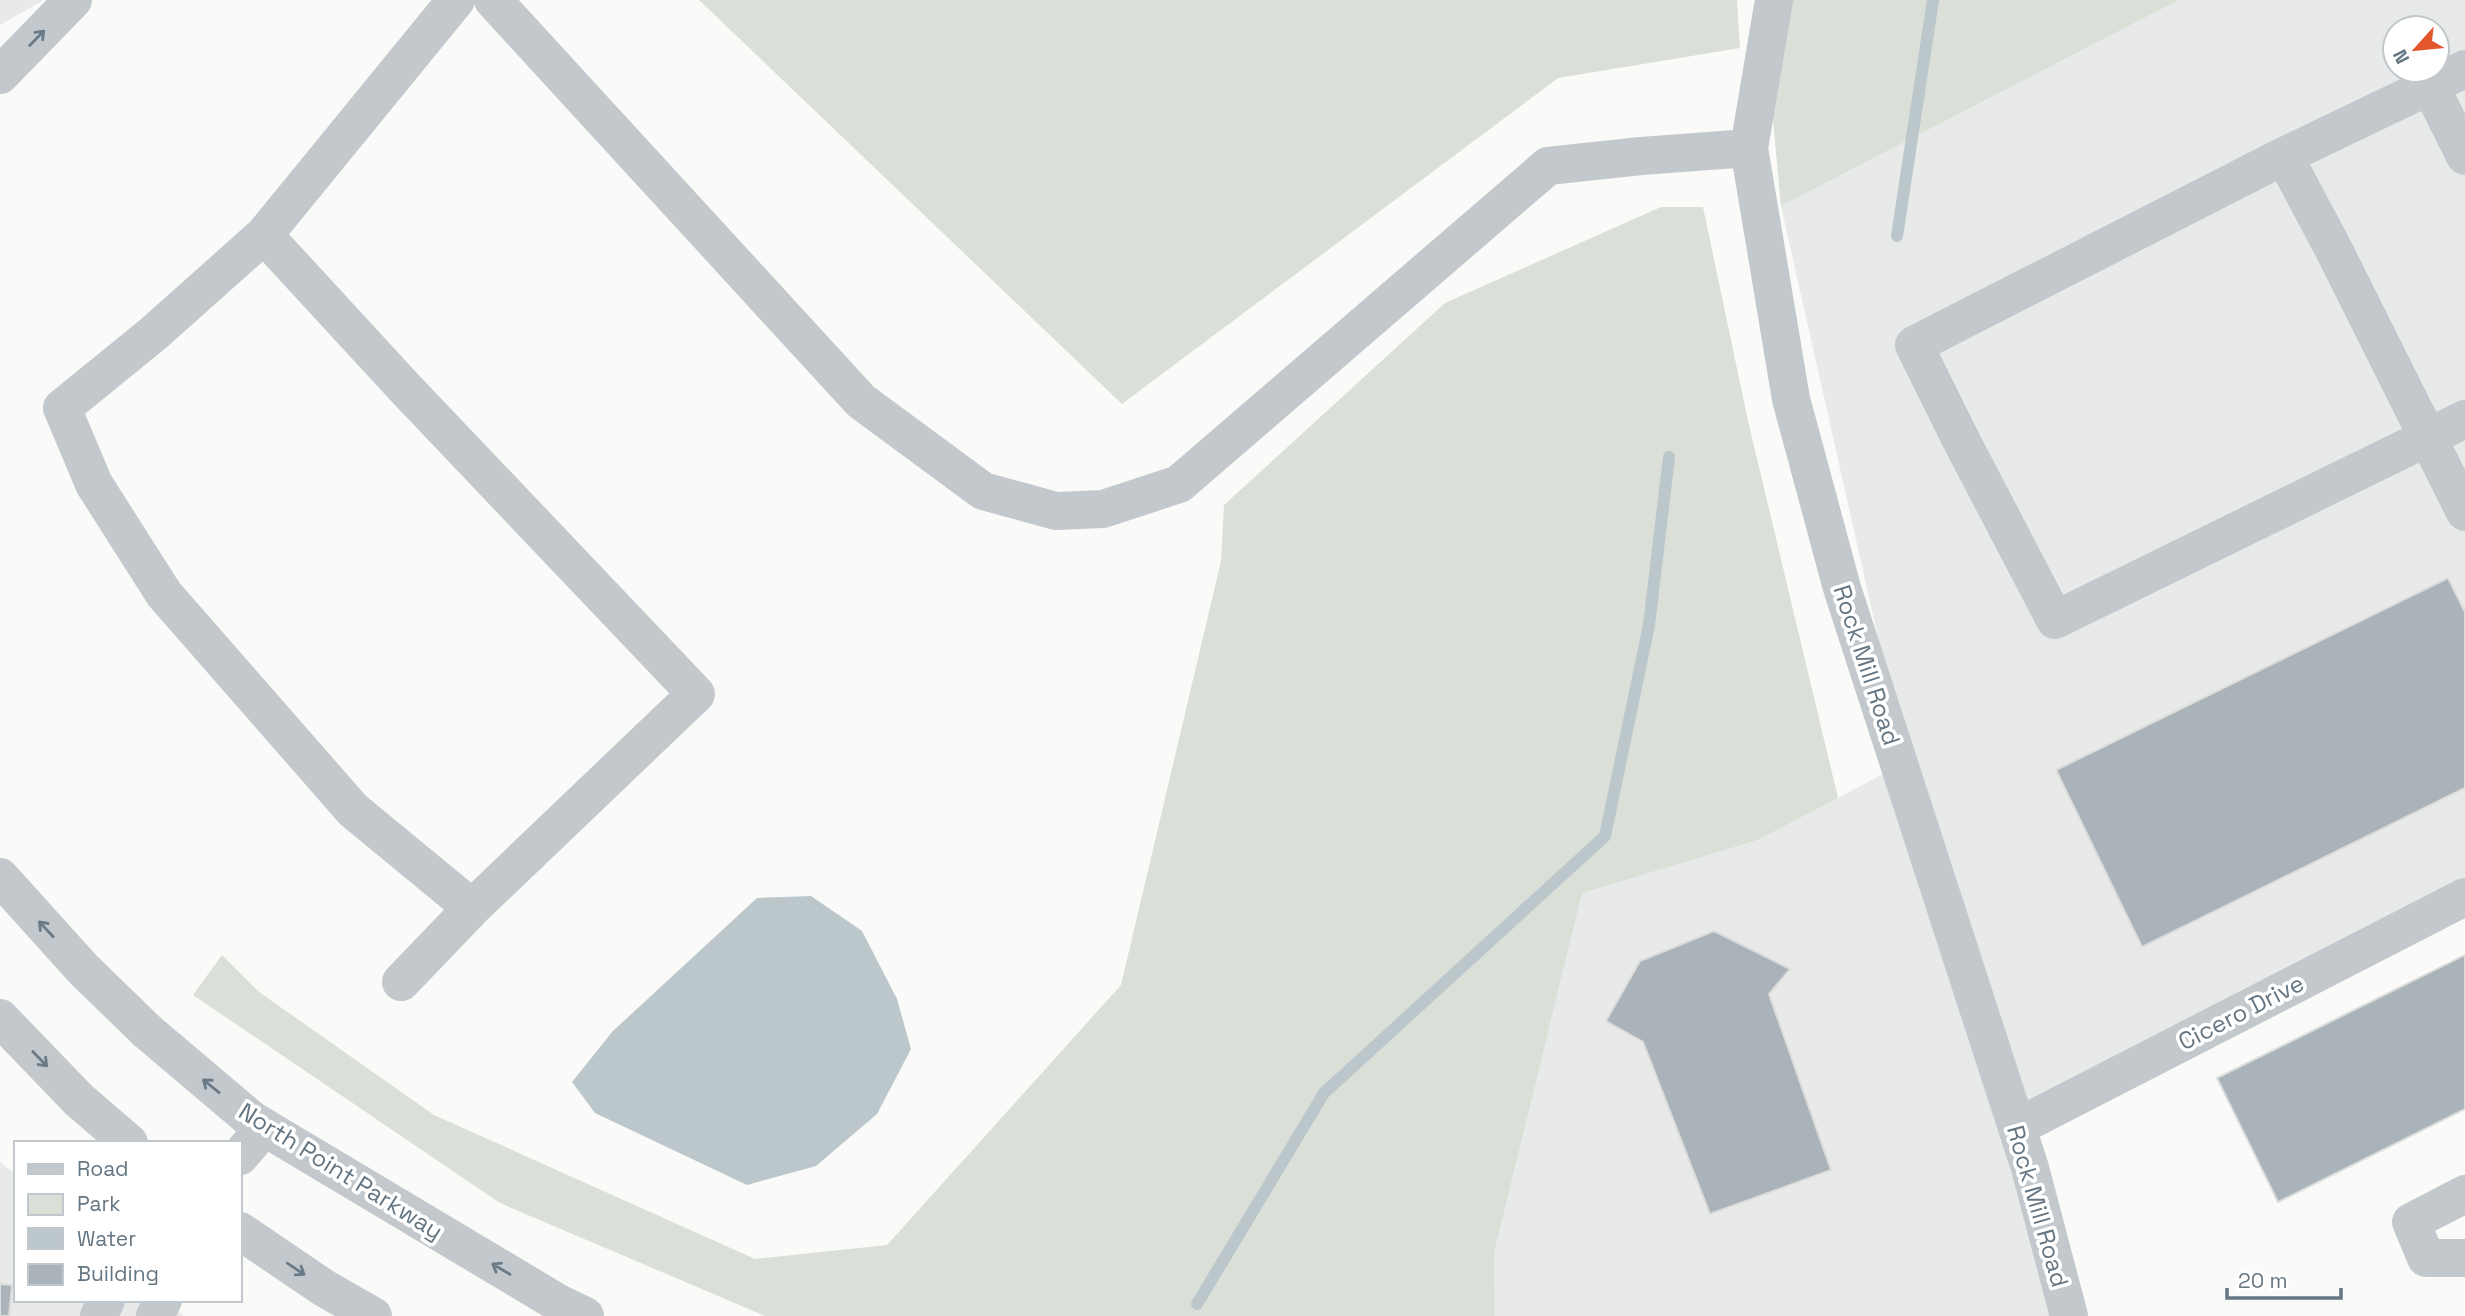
<svg xmlns="http://www.w3.org/2000/svg" width="2465" height="1316" viewBox="0 0 2465 1316" font-family="'Space Grotesk',sans-serif">
  <rect width="100%" height="100%" fill="#fafaf8"/>
  <!-- built -->
  <path fill="#e8e9e9" fill-rule="evenodd" d="M0 0H44L0 25Z
    M2179 0H2465V902L2011 1134 2062 1316H1495L1494 1253 1581 893 1758 840 1906 762 1781 206ZM2395 28H2437V70H2395Z
    M0 1162 16 1175V1300H165L184 1316H0Z"/>
  <!-- green -->
  <path fill="#dadfd7" d="M699 0H1737L1740 48 1558 78 1122 404Z
    M1762 0H2179L1781 206Z
    M1661 207H1703L1748 421 1838 798 1758 840 1582 893 1494 1253 1495 1316H765L500 1203 193 995 222 955 259 992 434 1115 755 1259 887 1245 1121 985 1221 561 1224 505 1445 303Z"/>
  <!-- water -->
  <path fill="#bbc7cb" d="M811 896 862 931 897 999 911 1049 877 1114 816 1166 747 1185 595 1113 572 1082 613 1031 757 898Z"/>
  <g fill="none" stroke-linecap="round" stroke-linejoin="round">
    <!-- stream -->
    <path stroke="#bbc7cb" stroke-width="12" d="M1897 236 1933 0
      M1197 1304 1324 1093 1605 836 1649 625 1669 457"/>
  </g>
  <!-- building -->
  <path fill="#aab3b9" stroke="#dcdcda" stroke-width="2" d="M2448 578 2465 612V788L2142 947 2056 770Z
    M1714 931 1790 969 1769 994 1831 1170 1710 1214 1643 1042 1606 1021 1640 961Z
    M2465 955V1109L2278 1202 2217 1078Z
    M0 1284 12 1285 9 1316H0Z"/>
  <g fill="none" stroke-linecap="round" stroke-linejoin="round">
    <!-- minor -->
    <path stroke="#c3c8cc" stroke-width="38" d="M456 0 264 235 153 334 62 408 94 484 164 594 353 810 472 908
      M493 0 861 401 983 491 1056 511 1103 509 1179 484 1548 166 1641 156 1749 148
      M1774 0 1749 148 1791 399 1842 588 2030 1168 2069 1316
      M2465 69 2284 156 1914 345 1960 438 2055 620 2465 419
      M0 75 73 0
      M2430 86 2465 156
      M2284 156 2334 250 2465 512
      M264 235 403 386 696 694 472 908 401 982
      M0 877 84 970 148 1032 252 1120 560 1304 585 1316
      M0 1018 79 1100 129 1143
      M2017 1127 2465 897
      M240 1156 264 1128
      M2465 1194 2411 1222 2426 1258H2465
      M240 1231 324 1288 373 1316
      M99 1316 106 1300
      M155 1316 163 1300"/>
  </g>
  <!-- one-way arrows -->
  <defs><path id="oneway-shaft" d="M-6 0H5M1.5-3L5.5 0L1.5 3" fill="none" stroke-width="1.6" stroke-linecap="round" stroke-linejoin="round" transform="scale(1.75)"/></defs>
  <g stroke="#6a7a87">
    <use href="#oneway-shaft" transform="translate(37 38) rotate(-46)"/>
    <use href="#oneway-shaft" transform="translate(46 929) rotate(-133)"/>
    <use href="#oneway-shaft" transform="translate(40 1059) rotate(46)"/>
    <use href="#oneway-shaft" transform="translate(211 1086) rotate(-141)"/>
    <use href="#oneway-shaft" transform="translate(296 1269) rotate(34)"/>
    <use href="#oneway-shaft" transform="translate(501 1269) rotate(-149)"/>
  </g>
  <g text-anchor="middle" dominant-baseline="central" stroke-width="7" stroke-linejoin="round" paint-order="stroke">
    <!-- street labels -->
    <g font-size="24" fill="#657683" stroke="#fff">
      <text transform="translate(1867 665) rotate(72)">Rock Mill Road</text>
      <text transform="translate(2241 1012) rotate(-27)">Cicero Drive</text>
      <text transform="translate(341 1171) rotate(32)">North Point Parkway</text>
      <text transform="translate(2038 1206) rotate(74)">Rock Mill Road</text>
    </g>
  </g>
  <!-- legend -->
  <rect x="14" y="1141" width="228" height="161" fill="#ffffff" stroke="#c1c8cd" stroke-width="2"/>
  <rect x="28" y="1164" width="35" height="10" fill="#c3c8cc" stroke="#c1c8cd" stroke-width="2"/>
  <text x="77" y="1176" font-size="21" fill="#657683">Road</text>
  <rect x="28" y="1194" width="35" height="21" fill="#dadfd7" stroke="#c1c8cd" stroke-width="2"/>
  <text x="77" y="1211" font-size="21" fill="#657683">Park</text>
  <rect x="28" y="1228" width="35" height="21" fill="#bbc7cb" stroke="#c1c8cd" stroke-width="2"/>
  <text x="77" y="1246" font-size="21" fill="#657683">Water</text>
  <rect x="28" y="1264" width="35" height="21" fill="#aab3b9" stroke="#c1c8cd" stroke-width="2"/>
  <text x="77" y="1281" font-size="21" fill="#657683">Building</text>
  <!-- north arrow -->
  <g transform="translate(2416 49) rotate(243)"><circle r="33" fill="#ffffff" stroke="#c1c8cd" stroke-width="2"/>
  <path d="M0-5L12 26L0 18L-12 26Z" fill="#e4572e"/>
  <text y="-10" font-size="19" font-weight="bold" text-anchor="middle" fill="#657683">N</text>
  </g>
  <!-- scale -->
  <path d="M2227 1288v10h114v-10" fill="none" stroke="#657683" stroke-width="3.5"/>
  <text x="2238" y="1288" font-size="21" fill="#657683" stroke="#ffffff" stroke-width="5" paint-order="stroke">20 m</text>
</svg>
